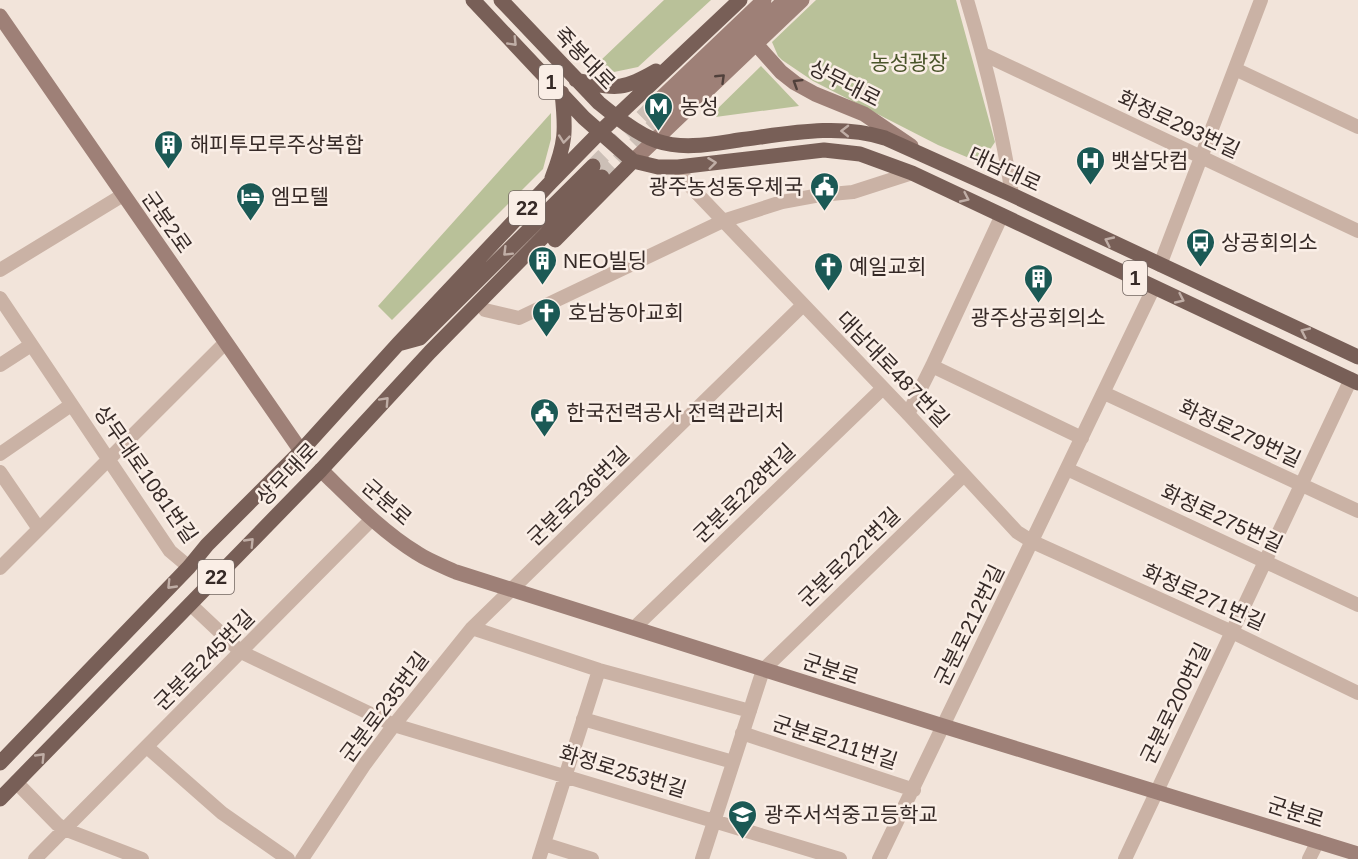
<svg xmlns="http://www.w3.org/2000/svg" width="1358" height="859" viewBox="0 0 1358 859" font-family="Arial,'Noto Sans KR',sans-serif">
  <rect width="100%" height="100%" fill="#f2e4da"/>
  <!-- green -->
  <path fill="#b9c199" d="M664 0H711L638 67 614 72 599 62Z
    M816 0H956L995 142 981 163 938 145 813 81 782 60 778 56 772 42Z
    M761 66 799 106 708 118Z
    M551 113V139L543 169 392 320 378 306Z"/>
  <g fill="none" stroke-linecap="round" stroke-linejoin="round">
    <!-- secondary-tunnel -->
    <path stroke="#ccbfb6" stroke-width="15" stroke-dasharray="15 8" stroke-linecap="butt" d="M593 166 657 102
      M602 177 666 113"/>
    <!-- street -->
    <path stroke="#cab2a5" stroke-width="14" d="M967 0C986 64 1002 129 1012 195
      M983 54 1358 231
      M1235 69 1358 127
      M678 167 690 186 908 414 1017 532 1033 542 1232 632 1358 693
      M1160 265 1261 0
      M0 270 123 195
      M0 298 170 551 189 567
      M485 310 519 318 723 221 782 202 820 195 853 192 912 173
      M0 365 31 345
      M932 366 1082 438
      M1104 393 1358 511
      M908 414 932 366 1002 215
      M0 454 71 405
      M1067 469 1358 605
      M0 472 39 529
      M0 568 225 343
      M190 604 241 652 394 725 840 859
      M472 628 599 670 750 711
      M634 628 883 388
      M583 719 733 762
      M742 733 914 790
      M147 747 222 813 288 859
      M16 782 57 824 64 829 142 859
      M544 844 592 859
      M35 859 372 519
      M302 859 365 764 394 725 472 628 803 305
      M539 859 599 670
      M702 859 763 670 964 475
      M879 859 1154 287
      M1125 859 1351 379
      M1309 859 1318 841"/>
    <!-- secondary -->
    <path stroke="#9e8077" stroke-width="15" d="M0 16 301 451
      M756 44 781 72 795 83 815 94 864 114 911 146
      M657 102 764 0
      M666 113 785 0
      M633 161 802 0
      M321 470C351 499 381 531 417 553 429 561 443 566 456 572L943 726 1358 854"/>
    <!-- primary -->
    <path stroke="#785f57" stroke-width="15" d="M473 0 584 118 633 161 658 167H678L824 150 860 154 912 173 1358 383
      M501 0 599 103C615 116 637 134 657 141 683 150 712 144 739 140 786 134 838 123 885 138L1012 195 1358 357
      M576 80C615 88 620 92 656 71
      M552 178C566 142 566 131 562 93
      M555 240 633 161
      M398 344 420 338 593 166
      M0 763 189 567 207 545 301 451 398 344 550 183 599 133 740 0
      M0 799 321 470 430 352 602 177"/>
  </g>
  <!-- one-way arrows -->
  <defs><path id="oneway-chevron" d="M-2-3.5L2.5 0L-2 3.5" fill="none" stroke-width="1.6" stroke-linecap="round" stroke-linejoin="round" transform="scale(1.5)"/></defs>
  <g stroke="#c0aea6">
    <use href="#oneway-chevron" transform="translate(513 42) rotate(46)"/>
    <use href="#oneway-chevron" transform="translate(845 131) rotate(-179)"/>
    <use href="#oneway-chevron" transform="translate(564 139) rotate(96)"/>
    <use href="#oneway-chevron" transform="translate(712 163) rotate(-7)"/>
    <use href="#oneway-chevron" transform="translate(965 198) rotate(25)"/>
    <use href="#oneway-chevron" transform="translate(1109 241) rotate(-155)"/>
    <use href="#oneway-chevron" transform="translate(507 252) rotate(135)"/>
    <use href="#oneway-chevron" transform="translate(1180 299) rotate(25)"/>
    <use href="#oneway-chevron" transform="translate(1305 332) rotate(-155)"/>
    <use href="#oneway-chevron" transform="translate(385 401) rotate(-47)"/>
    <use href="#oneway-chevron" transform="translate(250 542) rotate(-46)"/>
    <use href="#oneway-chevron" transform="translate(171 585) rotate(134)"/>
    <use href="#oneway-chevron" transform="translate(41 757) rotate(-46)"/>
  </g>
  <g stroke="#50403b">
    <use href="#oneway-chevron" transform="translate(721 78) rotate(-44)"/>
    <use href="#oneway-chevron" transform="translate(797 83) rotate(-148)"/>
  </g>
  <!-- icons -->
  <defs>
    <symbol id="metro-pin" viewBox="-11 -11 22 30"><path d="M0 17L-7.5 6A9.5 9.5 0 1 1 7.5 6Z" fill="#1b5955" stroke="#faeee6"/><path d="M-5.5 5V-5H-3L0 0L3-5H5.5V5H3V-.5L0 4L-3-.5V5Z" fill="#fff"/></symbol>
    <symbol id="building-pin" viewBox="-11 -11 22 30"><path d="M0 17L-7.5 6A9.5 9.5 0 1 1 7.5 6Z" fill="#1b5955" stroke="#faeee6"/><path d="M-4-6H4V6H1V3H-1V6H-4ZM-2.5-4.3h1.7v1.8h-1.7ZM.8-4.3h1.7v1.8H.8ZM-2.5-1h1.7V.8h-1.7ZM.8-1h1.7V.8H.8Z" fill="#fff"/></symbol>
    <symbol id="hospital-pin" viewBox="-11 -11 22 30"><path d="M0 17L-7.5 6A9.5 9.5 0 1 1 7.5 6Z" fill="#1b5955" stroke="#faeee6"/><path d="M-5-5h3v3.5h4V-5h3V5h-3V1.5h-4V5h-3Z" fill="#fff"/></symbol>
    <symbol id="civic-pin" viewBox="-11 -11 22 30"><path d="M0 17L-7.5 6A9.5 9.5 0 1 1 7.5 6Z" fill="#1b5955" stroke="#faeee6"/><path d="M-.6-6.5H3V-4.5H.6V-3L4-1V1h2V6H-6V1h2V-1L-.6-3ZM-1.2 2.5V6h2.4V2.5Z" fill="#fff"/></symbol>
    <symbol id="hotel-pin" viewBox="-11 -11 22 30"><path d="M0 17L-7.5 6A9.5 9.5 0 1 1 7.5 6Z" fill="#1b5955" stroke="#faeee6"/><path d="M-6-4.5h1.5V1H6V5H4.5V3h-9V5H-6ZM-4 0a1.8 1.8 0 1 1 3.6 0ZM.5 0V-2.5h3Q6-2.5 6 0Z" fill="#fff"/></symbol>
    <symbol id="bus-pin" viewBox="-11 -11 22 30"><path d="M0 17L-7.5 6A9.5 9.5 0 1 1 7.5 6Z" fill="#1b5955" stroke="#faeee6"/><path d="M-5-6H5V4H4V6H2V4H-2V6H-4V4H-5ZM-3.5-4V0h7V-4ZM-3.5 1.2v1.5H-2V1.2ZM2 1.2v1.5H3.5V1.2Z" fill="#fff"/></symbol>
    <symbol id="church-pin" viewBox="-11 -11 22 30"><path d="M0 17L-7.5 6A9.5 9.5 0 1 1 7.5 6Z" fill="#1b5955" stroke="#faeee6"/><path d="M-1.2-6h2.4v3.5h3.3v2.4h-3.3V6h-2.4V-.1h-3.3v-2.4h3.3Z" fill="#fff"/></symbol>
    <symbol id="school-pin" viewBox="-11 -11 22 30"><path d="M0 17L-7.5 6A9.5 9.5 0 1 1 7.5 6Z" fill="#1b5955" stroke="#faeee6"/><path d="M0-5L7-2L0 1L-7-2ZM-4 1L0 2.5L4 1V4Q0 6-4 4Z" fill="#fff"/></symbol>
  </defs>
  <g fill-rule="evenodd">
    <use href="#metro-pin" x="642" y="90" width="33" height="45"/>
    <use href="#building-pin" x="152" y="128" width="33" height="45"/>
    <use href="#hospital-pin" x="1074" y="144" width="33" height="45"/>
    <use href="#civic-pin" x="808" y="170" width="33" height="45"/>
    <use href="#hotel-pin" x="234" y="180" width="33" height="45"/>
    <use href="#bus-pin" x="1184" y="226" width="33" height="45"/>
    <use href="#building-pin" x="526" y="244" width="33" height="45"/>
    <use href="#church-pin" x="812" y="250" width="33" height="45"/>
    <use href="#building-pin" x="1022" y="262" width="33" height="45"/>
    <use href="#church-pin" x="530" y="296" width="33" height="45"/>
    <use href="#civic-pin" x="528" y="396" width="33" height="45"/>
    <use href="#school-pin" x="726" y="798" width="33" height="45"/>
  </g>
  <g text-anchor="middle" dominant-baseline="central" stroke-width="5" stroke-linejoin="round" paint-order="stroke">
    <!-- shield labels -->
    <g fill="#faeee6" stroke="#716560" stroke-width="1.5">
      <rect x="539" y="65" width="24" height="34" rx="4.5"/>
      <rect x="509" y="191" width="36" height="34" rx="4.5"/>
      <rect x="1123" y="261" width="24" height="34" rx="4.5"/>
      <rect x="198" y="560" width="36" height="34" rx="4.5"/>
    </g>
    <g font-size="20" font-weight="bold" fill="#362a27">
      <text x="551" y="82">1</text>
      <text x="527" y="208">22</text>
      <text x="1135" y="278">1</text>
      <text x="216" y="577">22</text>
    </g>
    <!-- street labels -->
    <g font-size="21" fill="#362a27" stroke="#faeee6">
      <text transform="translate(585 58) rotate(46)">죽봉대로</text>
      <text transform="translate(845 83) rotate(27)">상무대로</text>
      <text transform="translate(1179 124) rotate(25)">화정로293번길</text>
      <text transform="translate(1005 169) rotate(25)">대남대로</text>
      <text transform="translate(167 222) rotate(55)">군분2로</text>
      <text transform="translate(893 369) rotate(46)">대남대로487번길</text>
      <text transform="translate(1240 433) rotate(25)">화정로279번길</text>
      <text transform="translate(146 474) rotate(55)">상무대로1081번길</text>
      <text transform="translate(287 474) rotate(-46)">상무대로</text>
      <text transform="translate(744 493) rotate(-44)">군분로228번길</text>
      <text transform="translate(578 496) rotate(-44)">군분로236번길</text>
      <text transform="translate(387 502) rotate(41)">군분로</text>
      <text transform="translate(1222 518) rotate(25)">화정로275번길</text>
      <text transform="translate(849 557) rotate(-44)">군분로222번길</text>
      <text transform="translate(1204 597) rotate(24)">화정로271번길</text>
      <text transform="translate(969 625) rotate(-64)">군분로212번길</text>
      <text transform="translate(204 660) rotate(-45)">군분로245번길</text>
      <text transform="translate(831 669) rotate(18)">군분로</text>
      <text transform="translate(1175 703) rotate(-64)">군분로200번길</text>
      <text transform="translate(384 707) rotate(-53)">군분로235번길</text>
      <text transform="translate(835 742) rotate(18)">군분로211번길</text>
      <text transform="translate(623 771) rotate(17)">화정로253번길</text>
      <text transform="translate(1296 812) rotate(18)">군분로</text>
    </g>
    <!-- park labels -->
    <g font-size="21" fill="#4a552a" stroke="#faeee6">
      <text x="909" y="62">농성광장</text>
    </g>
    <!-- poi labels -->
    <g font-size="21" fill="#362a27" stroke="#faeee6" text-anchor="start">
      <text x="680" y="106">농성</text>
      <text x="190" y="144">해피투모루주상복합</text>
      <text x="1111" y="160">뱃살닷컴</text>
      <text x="803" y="186" text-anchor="end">광주농성동우체국</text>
      <text x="271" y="196">엠모텔</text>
      <text x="1221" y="242">상공회의소</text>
      <text x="563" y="260">NEO빌딩</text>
      <text x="849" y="266">예일교회</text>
      <text x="568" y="312">호남농아교회</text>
      <text x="1038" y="317" text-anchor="middle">광주상공회의소</text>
      <text x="566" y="412">한국전력공사 전력관리처</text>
      <text x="764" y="814">광주서석중고등학교</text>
    </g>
  </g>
</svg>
